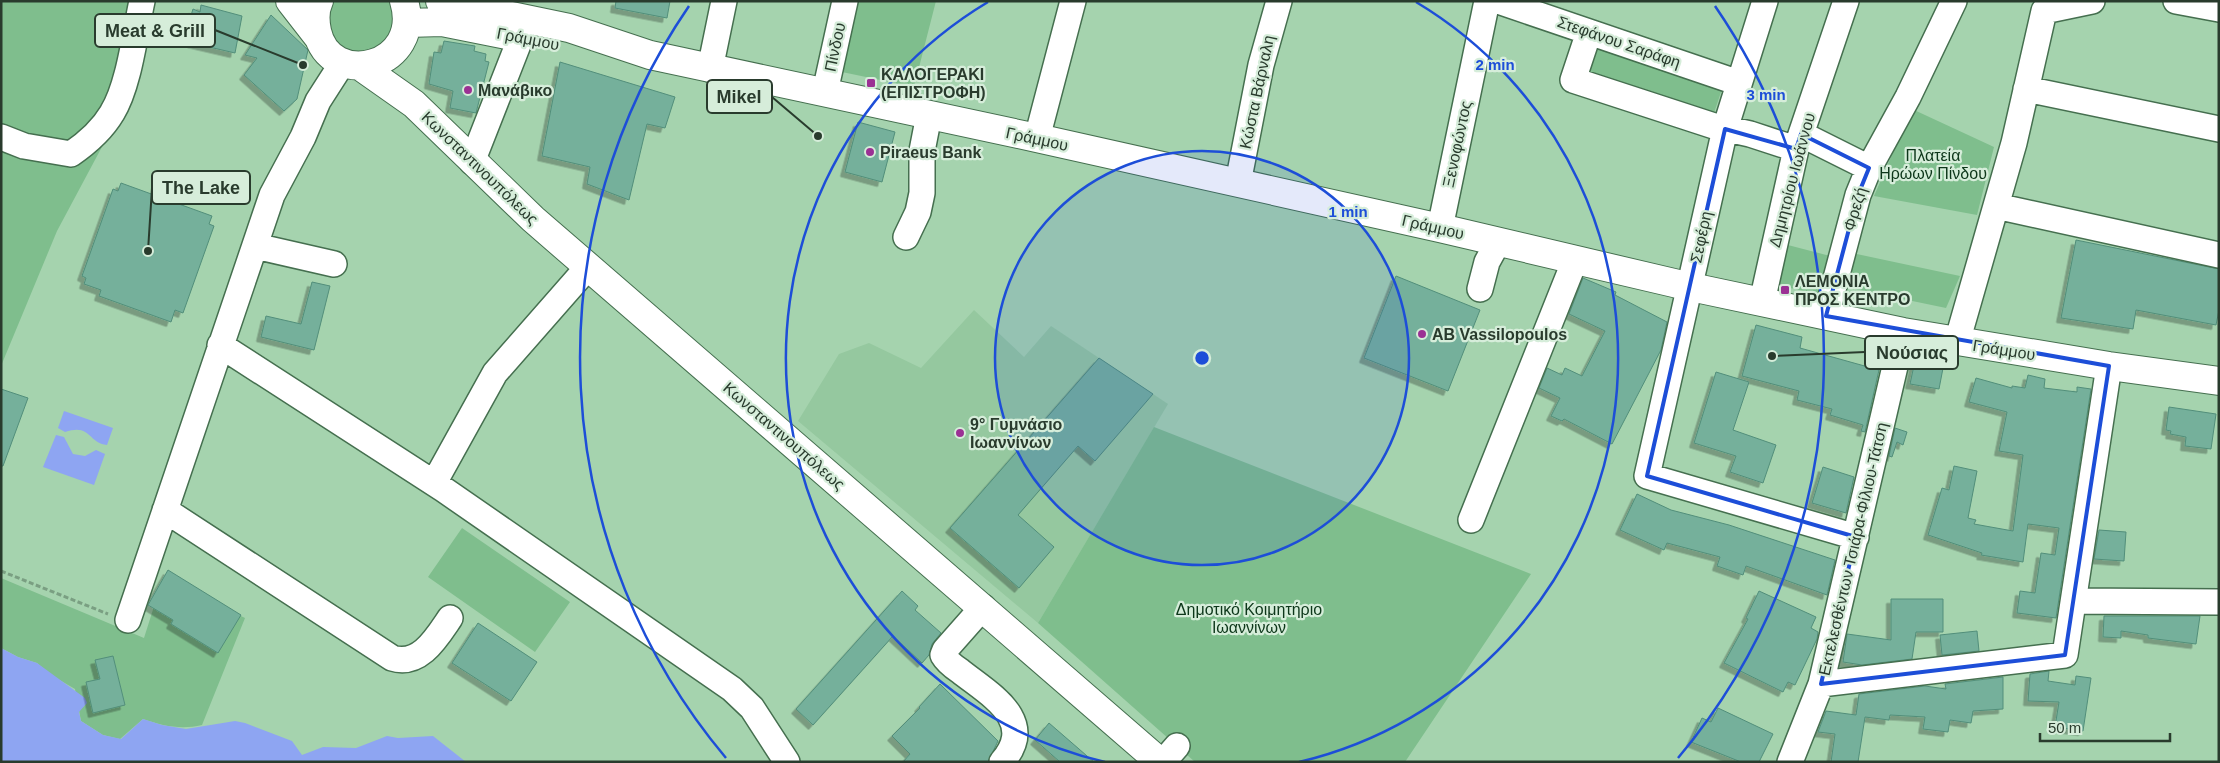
<svg xmlns="http://www.w3.org/2000/svg" width="2220" height="763" viewBox="0 0 2220 763" font-family="Arial,sans-serif">
  <defs>
    <filter id="shadow"><feDropShadow dx="-4.5" dy="4.5" stdDeviation="0" flood-color="#0004"/></filter>
  </defs>
  <rect width="100%" height="100%" fill="#a5d3ae"/>
  <!-- built -->
  <path fill="#95c89f" d="M974 310 1024 357 1051 326 1168 404 1038 623 798 421 839 354 869 343 921 368Z"/>
  <!-- green -->
  <path fill="#7fbe8d" d="M1 1H151L127 100 57 231 1 366Z
    M320 1H401L393 49 338 58Z
    M858 1H936L914 87 842 72Z
    M1594 43 1723 86 1711 122 1582 78Z
    M1912 109 1994 147 1977 215 1874 196Z
    M1784 244 1834 257 1824 296 1774 284Z
    M1852 253 1960 276 1946 308 1845 287Z
    M1154 427 1531 574 1405 762H1195L1038 623Z
    M462 528 570 602 535 652 428 577Z
    M1 578 144 638 163 578 245 618 202 725C181 730 163 726 143 719L120 739 103 735 81 721 75 689 51 675 37 663 18 657 1 648Z"/>
  <!-- water -->
  <path fill="#8ea5f2" d="M64 411 113 428 107 445C88 443 91 423 65 432L58 428Z
    M56 435 64 437 73 454 85 456 96 450 105 454 94 485 43 467Z
    M1 648 18 657 37 663 85 698 87 703 79 712 81 721 103 735 121 739 143 719 162 725 186 729 235 721 245 723 292 741 302 755 323 747 356 748 387 736 398 738 433 736 466 762H1Z"/>
  <!-- building -->
  <path fill="#74b09b" stroke="#528e7a" filter="url(#shadow)" d="M616 1H670L667 18 615 8Z
    M201 5 242 16 235 53 192 43 195 29 188 25 193 9 200 12Z
    M271 15 308 50 297 99 284 111 244 75 257 58 245 55Z
    M444 41 475 46 474 51 486 54 485 61 489 62 476 113 450 108 453 91 429 84 434 52 441 53Z
    M560 62 675 97 665 128 647 124 629 200 587 184 590 167 542 156Z
    M858 122 895 132 882 182 845 172Z
    M121 183 212 216 209 224 214 226 183 313 175 310 171 322 99 296 101 290 84 284 86 278 82 276 113 189 118 191Z
    M2076 240 2219 269V310L2216 325 2136 310 2133 329 2061 318Z
    M1396 276 1480 310 1448 391 1364 358Z
    M1583 278 1616 292 1615 295 1667 322 1661 350 1612 444 1564 419 1562 421 1551 416 1560 398 1539 388 1547 368 1562 375 1565 368 1582 376 1605 331 1569 314Z
    M312 282 330 286 314 350 261 337 266 316 301 324Z
    M1756 325 1802 337 1800 348 1879 370 1865 432 1861 431 1863 425 1830 415 1832 409 1797 400 1799 391 1742 376Z
    M1916 356 1944 363 1939 389 1910 384Z
    M1099 358 1153 394 1095 461 1078 446 1018 515 1054 547 1019 588 950 528Z
    M1716 372 1749 382 1733 430 1776 445 1763 483 1730 472 1736 456 1694 443Z
    M2028 375 2045 379 2044 388 2077 392V387L2091 389 2056 618 2017 613 2020 591 2035 593 2041 553 2055 555 2059 528 2028 524 2023 562 1981 555 1982 553 1928 535 1942 488 1949 490 1954 466 1977 471 1968 518 1976 520 1974 524 2013 531 2023 455 1999 451 2007 412 1969 402 1976 378 2012 388V386L2025 388Z
    M1 389 28 398 3 466H1Z
    M2169 407 2216 414 2211 449 2185 446 2186 437 2170 434 2171 431 2166 430Z
    M1895 428 1907 432 1903 445 1897 442 1892 457 1889 456Z
    M1823 467 1854 477 1846 513 1812 503Z
    M1637 494 1671 510 1729 525 1835 560 1827 595 1746 566 1743 575 1717 566 1720 557 1667 543 1664 550 1620 530Z
    M2099 530 2126 532 2124 561 2094 559Z
    M168 570 241 615 218 653 171 624 173 620 148 605Z
    M902 591 918 606 915 610 941 633 932 644 929 655 922 663 893 636 813 725 796 709Z
    M1759 591 1816 617 1811 628 1818 632 1817 639 1795 685 1788 682 1783 692 1724 663 1748 619 1746 618Z
    M1891 599H1943V632H1916L1912 659 1862 665 1843 662 1847 634 1891 640Z
    M2104 616H2200L2196 644 2148 638V635L2121 631V638L2103 637Z
    M478 623 537 662 511 701 452 663Z
    M1977 631 1979 651 1942 655 1940 635Z
    M113 656 125 705 93 713 86 682 100 679 95 660Z
    M2049 671 2048 681 2075 685 2076 676 2091 678 2083 731 2055 727 2059 702 2028 701 2030 674Z
    M2003 677V709L1973 711 1971 723 1950 720 1948 732 1923 729 1925 717 1890 715 1889 720 1865 717 1858 762H1831L1835 734 1818 732 1826 711 1856 715 1859 694 1925 686 1946 689 1945 684Z
    M940 684 998 741 988 762H903L910 754 892 736 920 708 919 707Z
    M1718 708 1773 734 1759 762H1741L1691 742 1702 718 1711 722Z
    M1049 723 1094 762H1060L1035 740Z"/>
  <g fill="none" stroke-linecap="round" stroke-linejoin="round">
    <defs>
      <path id="minor" d="M1498 1 1739 83
        M1765 1 1725 129 1647 476 1856 537
        M2176 1 2219 9
        M1589 32 1573 80 1714 126 1750 134 1796 149
        M710 69 724 1
        M2026 89 2219 129
        M825 92 845 1
        M1801 134 1869 168
        M1 137 24 146 71 154C87 143 102 130 112 113 129 86 135 33 142 1
        M1037 138 1073 1
        M472 162 521 37
        M1238 183 1261 65 1279 1
        M1996 206 2219 255
        M1440 228 1487 1
        M906 237 918 212 922 193V151L929 115
        M255 246 334 264
        M1480 289 1487 262 1498 242
        M1762 302 1796 149 1846 1
        M1826 316 1858 195 1869 168 1908 97 1954 1
        M1957 342 2014 143 2044 11 2092 1
        M220 345 443 489 732 689 752 708 787 762
        M434 483 495 373 588 267
        M165 510 392 658C420 667 437 637 450 618
        M1471 520 1575 260
        M2074 601 2219 602
        M983 607 945 650 943 655C947 662 954 667 960 671 990 695 1038 720 1002 762
        M128 620 272 195 303 137 318 101 343 62
        M1821 684 2065 655 2109 366
        M1163 762 1177 746
        M1790 762 1821 684 1903 332"/>
      <path id="major" d="M290 1 318 37
        M319 1C314 11 315 21 317 31 330 91 424 67 404 1
        M440 1 569 28 650 55 1037 138 1440 228 1691 287 1903 332 2109 366 2219 381
        M407 23 442 22 512 36
        M360 66 414 104 533 219 1160 762"/>
    </defs>
    <!-- minor casing -->
    <use href="#minor" stroke="#456f4f" stroke-width="28"/>
    <!-- major casing -->
    <use href="#major" stroke="#456f4f" stroke-width="30"/>
    <!-- path -->
    <path stroke="#7a9f82" stroke-width="3" stroke-dasharray="5 2.5" stroke-linecap="butt" d="M1 571 108 614"/>
    <!-- minor -->
    <use href="#minor" stroke="#fff" stroke-width="25"/>
    <!-- major -->
    <use href="#major" stroke="#fff" stroke-width="28"/>
  </g>
  <!-- marked area -->
  <path fill="none" stroke="#1d4ed8" stroke-width="4" stroke-linejoin="round" d="M1725 129 1796 149 1801 134 1869 168 1858 195 1826 316 2109 366 2065 655 1821 684 1856 537 1647 476Z"/>
  <!-- distance rings -->
  <circle cx="1202" cy="358" r="207" fill="#1d4ed8" fill-opacity=".12"/>
  <g fill="none" stroke="#1d4ed8" stroke-width="2.5">
    <circle cx="1202" cy="358" r="207"/>
    <path d="M1105 762A415 415 0 0 1 988 2M1416 2A415 415 0 0 1 1299 762"/>
    <path d="M726 758A622 622 0 0 1 689 6M1715 6A622 622 0 0 1 1678 758"/>
  </g>
  <!-- markers -->
  <g fill="#9b3194" stroke="#d6edda" stroke-width="2">
    <rect x="866" y="78" width="10" height="10" rx="2.5"/>
    <circle cx="468" cy="90" r="5"/>
    <circle cx="870" cy="152" r="5"/>
    <rect x="1780" y="285" width="10" height="10" rx="2.5"/>
    <circle cx="1422" cy="334" r="5"/>
    <circle cx="960" cy="433" r="5"/>
  </g>
  <g text-anchor="middle" dominant-baseline="central" stroke-width="4.5" stroke-linejoin="round" paint-order="stroke">
    <!-- street labels -->
    <g font-size="16" fill="#293b2d" stroke="#d6edda">
      <text transform="translate(528 39) rotate(11)">Γράμμου</text>
      <text transform="translate(1619 42) rotate(19)">Στεφάνου Σαράφη</text>
      <text transform="translate(835 47) rotate(-78)">Πίνδου</text>
      <text transform="translate(1257 92) rotate(-78)">Κώστα Βάρναλη</text>
      <text transform="translate(1037 139) rotate(12)">Γράμμου</text>
      <text transform="translate(1457 144) rotate(-78)">Ξενοφώντος</text>
      <text transform="translate(480 168) rotate(44)">Κωνσταντινουπόλεως</text>
      <text transform="translate(1792 180) rotate(-75)">Δημητρίου Ιωάννου</text>
      <text transform="translate(1855 209) rotate(-73)">Φρεζή</text>
      <text transform="translate(1433 227) rotate(13)">Γράμμου</text>
      <text transform="translate(1701 237) rotate(-78)">Σεφέρη</text>
      <text transform="translate(2004 350) rotate(9)">Γράμμου</text>
      <text transform="translate(784 436) rotate(41)">Κωνσταντινουπόλεως</text>
      <text transform="translate(1853 549) rotate(-77)">Εκτελεσθέντων Τσιάρα-Φίλιου-Τάτση</text>
    </g>
    <!-- poi labels -->
    <g font-size="16" font-weight="bold" fill="#293b2d" stroke="#d6edda" text-anchor="start">
      <text x="881" y="74">ΚΑΛΟΓΕΡΑΚΙ<tspan x="881" dy="18">(ΕΠΙΣΤΡΟΦΗ)</tspan></text>
      <text x="478" y="90">Μανάβικο</text>
      <text x="880" y="152">Piraeus Bank</text>
      <text x="1795" y="281">ΛΕΜΟΝΙΑ<tspan x="1795" dy="18">ΠΡΟΣ ΚΕΝΤΡΟ</tspan></text>
      <text x="1432" y="334">AB Vassilopoulos</text>
      <text x="970" y="424">9° Γυμνάσιο<tspan x="970" dy="18">Ιωαννίνων</tspan></text>
    </g>
    <!-- park labels -->
    <g font-size="16" fill="#0d371a" stroke="#d6edda">
      <text x="1933" y="155">Πλατεία<tspan x="1933" dy="18">Ηρώων Πίνδου</tspan></text>
      <text x="1249" y="609">Δημοτικό Κοιμητήριο<tspan x="1249" dy="18">Ιωαννίνων</tspan></text>
    </g>
  </g>
  <circle cx="1202" cy="358" r="8" fill="#1d4ed8" stroke="#d6edda" stroke-width="2.5"/>
  <g font-size="15" text-anchor="middle" font-weight="bold" fill="#1d4ed8" stroke="#d6edda" stroke-width="4.5" stroke-linejoin="round" paint-order="stroke">
    <text x="1495" y="70">2 min</text>
    <text x="1766" y="100">3 min</text>
    <text x="1348" y="217">1 min</text>
  </g>
  <!-- callouts -->
  <path fill="none" stroke="#293b2d" stroke-width="2" d="M303 65L215 30M818 136L772 97M148 251L152 188M1772 356L1865 352"/>
  <g fill="#293b2d" stroke="#d6edda" stroke-width="2">
    <circle cx="303" cy="65" r="5"/>
    <circle cx="818" cy="136" r="5"/>
    <circle cx="148" cy="251" r="5"/>
    <circle cx="1772" cy="356" r="5"/>
  </g>
  <g fill="#d6edda" stroke="#293b2d" stroke-width="2">
    <rect x="95" y="14" width="120" height="33" rx="5"/>
    <rect x="707" y="80" width="65" height="33" rx="5"/>
    <rect x="152" y="171" width="98" height="33" rx="5"/>
    <rect x="1865" y="336" width="93" height="33" rx="5"/>
  </g>
  <g font-size="18" text-anchor="middle" font-weight="bold" fill="#293b2d">
    <text x="155" y="37">Meat &amp; Grill</text>
    <text x="739" y="103">Mikel</text>
    <text x="201" y="194">The Lake</text>
    <text x="1912" y="359">Νούσιας</text>
  </g>
  <!-- border -->
  <rect width="2220" height="763" fill="none" stroke="#293b2d" stroke-width="5"/>
  <!-- scale -->
  <path d="M2040 733v8h130v-8" fill="none" stroke="#293b2d" stroke-width="2.5"/>
  <text x="2048" y="733" font-size="15" fill="#293b2d" stroke="#d6edda" stroke-width="4" paint-order="stroke">50 m</text>
</svg>
